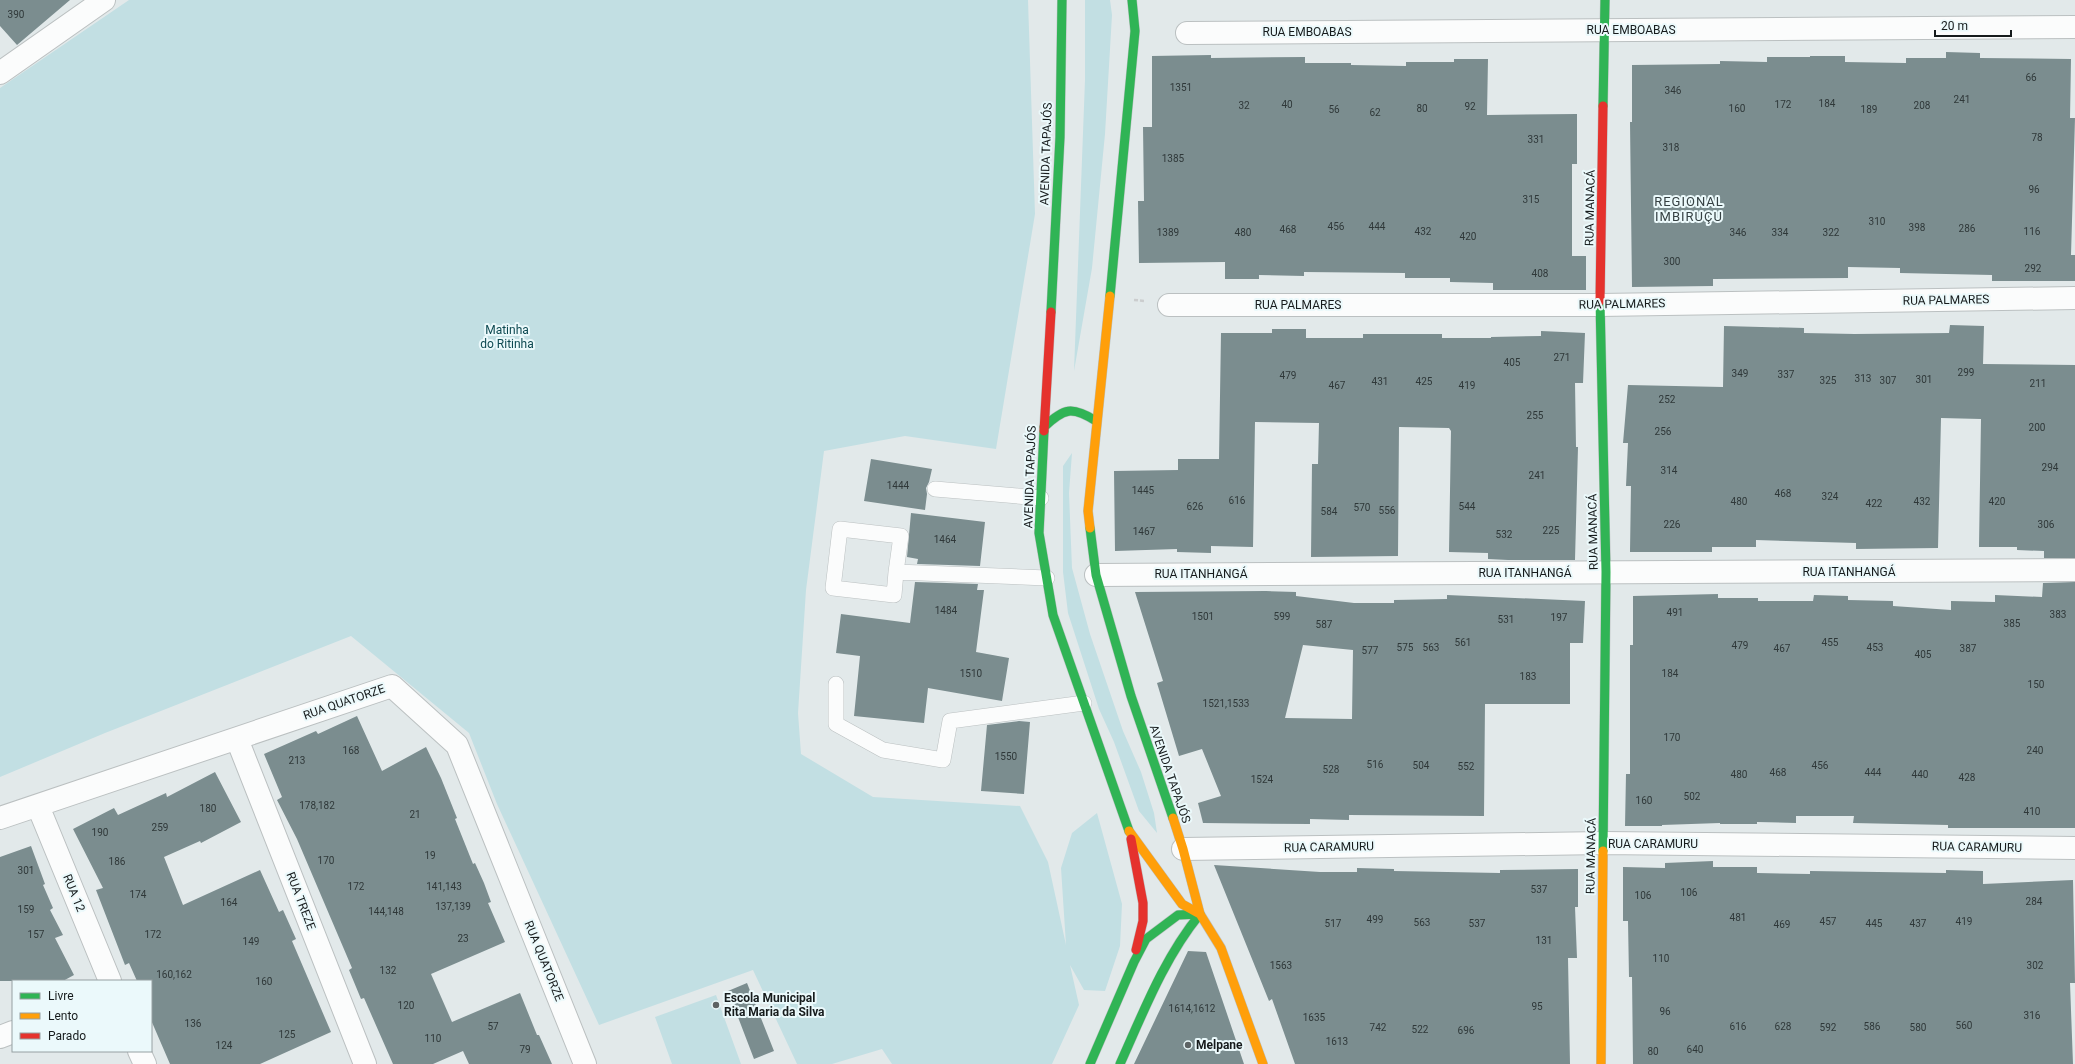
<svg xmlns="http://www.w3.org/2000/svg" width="2075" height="1064" viewBox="0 0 2075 1064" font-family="Roboto,sans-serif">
  <rect width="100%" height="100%" fill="#e2e9ea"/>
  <!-- green -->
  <path fill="#c2dfe3" d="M129 0H1028L1035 214 996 449 905 436 824 451 806 590 798 713 801 754 873 797 1020 806 1048 862 1066 945 1061 868 1072 833 1097 813 1122 904 1120 946 1105 991 1084 990 1070 965 1079 1005 1052 1064H892L882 1049 832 1064H797L753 970 599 1025 497 804 469 733 351 636 105 733 0 777V88Z
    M1085 0H1110L1112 15 1105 134 1092 268 1074 371 1085 80Z
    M1072 453 1069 493 1072 568 1090 634 1123 731 1141 772 1154 813 1157 833 1139 811 1114 742 1099 709 1068 613 1063 572V466Z
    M716 995 741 1064H672L655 1017Z"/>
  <!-- building -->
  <path fill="#7b8d8f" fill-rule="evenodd" d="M0 0H70L17 45 0 26Z
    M1946 52 1980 53V58L2071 59 2070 118H2075L2071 255H2075V281H1992V275L1900 273V268L1848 267V278L1713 279V286L1632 287 1630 122H1632V65L1720 64V61L1767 62V57H1810V56H1845V62L1906 63V58H1946Z
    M1211 55V58L1305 57V63H1351V65L1406 66V62H1454V59H1488L1487 115 1577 114V164H1572V256H1586V290H1493V283L1450 282V278H1405V273L1304 272V276L1259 275V279H1225V262L1139 263 1138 201H1144L1143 127H1152V56Z
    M1950 325 1984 326 1983 364 2075 365V558H2044V551L2017 550V547H1979L1981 419 1941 418 1938 548 1856 549V543L1756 540V547H1712V552H1630L1631 486H1626L1628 443H1623L1628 385 1723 387 1724 326 1804 328V333L1855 334 1949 333Z
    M1272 329H1306V338H1363V334H1442V338H1491V337L1541 336V331L1585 333 1583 383H1575L1576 447H1578L1575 560H1508L1488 559V553L1449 552 1451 431 1449 428 1399 427 1398 556 1311 557 1312 464H1318L1319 423 1255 422 1253 547 1211 546V553L1177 552V549L1115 551 1114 471 1178 470V459H1219L1221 333H1272Z
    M871 459 932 469 929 482 926 488 927 494 925 510 864 501Z
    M911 513 985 522 980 566 917 564 918 559 907 557Z
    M915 582 978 584 977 590H984L976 652 1009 658 1002 701 928 688 924 723 854 716 860 656 836 653 841 614 910 623Z
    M2075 582V828H1948V825L1853 823 1854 816H1796V823L1757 822V824H1720V823L1662 825V826H1625L1626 774H1630V645H1633V596L1718 594V598H1758V601H1813L1814 595 1848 596V600L1893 601V606L1951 610V601L1995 602V595L2042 597 2043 583Z
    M1266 591 1296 592V596L1354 603H1394V600L1447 599V595L1585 601 1583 643H1570V704H1485L1484 816 1349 815V820L1310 819V824L1203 823 1198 803 1221 796 1202 749 1179 756 1157 683 1163 681 1135 592ZM1303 645 1353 650 1352 719 1285 718Z
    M357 716 382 771 426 747 441 778 457 818 455 819 473 864 475 863 484 883 491 902 488 903 505 942 431 974 452 1022 520 993 537 1035H539L552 1064H469L463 1051 433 1064H393L364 998 361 999 349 970 352 968 297 839 277 800 282 797 264 754 316 731 318 734Z
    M1019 721 1030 722 1024 794 981 791 987 725Z
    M215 772 241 822 201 843 200 841 164 857 183 905 260 870 279 912 283 910 296 939 292 941 331 1032 260 1064H170L151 1020V981H137L129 963 125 965 96 890 103 888 73 829 114 808 118 815 166 793 167 797Z
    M31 846 45 884 43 885 53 908 50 910 63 935 55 938 74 975 63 981H0V857Z
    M1713 861V867H1757V873L1810 874V871L1946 873V870L1983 871V884L2073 880 2075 983H2070L2073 1064H1633L1632 977H1629L1628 921H1623V867L1665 868V863Z
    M1214 865 1320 872H1357V868L1394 869V871L1500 873V870L1578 869V907H1575L1577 958H1568L1570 1064H1295L1272 999 1269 1001Z
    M1188 951 1206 952 1244 1064H1134Z
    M747 983 774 1051 754 1059 728 991Z"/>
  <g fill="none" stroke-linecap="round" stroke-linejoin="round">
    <defs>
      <path id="lane" d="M935 489 1041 498
        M896 572 894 595 833 588 840 529 901 536 896 572 1047 578
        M836 684V724L883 750 943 760 950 721 1084 703"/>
      <path id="street" d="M1187 33 2075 27
        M0 73 104 0
        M1169 305H1600L2075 298
        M1096 575 2075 570
        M237 739 365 1064
        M38 806 110 981
        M0 818 392 686 457 745 585 1064
        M1183 849 1603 843 2075 848
        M0 1037 13 1032
        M139 1051 145 1064"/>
      <path id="fast" d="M1603 106 1605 0
        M1110 296 1135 31 1132 0
        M1600 301 1606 572 1603 851
        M1051 312 1060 137 1062 0
        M1044 427C1064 408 1072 406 1096 421
        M1044 431 1039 533 1053 615 1129 831
        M1090 528 1096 575 1131 696 1173 818
        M1090 1064 1134 962 1146 939 1178 915 1200 914
        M1120 1064C1143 1013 1164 958 1200 914"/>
      <path id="slow" d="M1090 528 1088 511 1110 296
        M1173 818 1183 849 1200 914 1221 948 1263 1064
        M1129 831 1182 904 1200 914
        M1601 1064 1603 851"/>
      <path id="jam" d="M1600 301 1603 106
        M1044 431 1051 312
        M1131 839 1143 903V921L1136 950"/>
    </defs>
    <!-- lane casing -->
    <use href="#lane" stroke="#bbc0c1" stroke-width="16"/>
    <!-- street casing -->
    <use href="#street" stroke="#bbc0c1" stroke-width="24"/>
    <!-- fast casing -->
    <use href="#fast" stroke="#bbc0c1" stroke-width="10"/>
    <!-- slow casing -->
    <use href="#slow" stroke="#bbc0c1" stroke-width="10"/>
    <!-- jam casing -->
    <use href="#jam" stroke="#bbc0c1" stroke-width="10"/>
    <!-- path -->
    <path stroke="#cbcdce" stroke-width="2.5" stroke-dasharray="4 2" stroke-linecap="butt" d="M1134 300 1145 301"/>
    <!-- lane -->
    <use href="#lane" stroke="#fbfcfc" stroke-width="15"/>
    <!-- street -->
    <use href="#street" stroke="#fbfcfc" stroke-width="22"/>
    <!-- fast -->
    <use href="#fast" stroke="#30b455" stroke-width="9"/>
    <!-- slow -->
    <use href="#slow" stroke="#ff9f0a" stroke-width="9"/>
    <!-- jam -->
    <use href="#jam" stroke="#e5322d" stroke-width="9"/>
  </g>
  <!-- markers -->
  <g fill="#5d6364" stroke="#ebf9fb" stroke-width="1.5">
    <circle cx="716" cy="1005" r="4"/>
    <circle cx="1188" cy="1045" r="4"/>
  </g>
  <g text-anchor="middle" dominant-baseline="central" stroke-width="4" stroke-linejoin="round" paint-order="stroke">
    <!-- number labels -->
    <g font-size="10" fill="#2f3839">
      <text x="16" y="14">390</text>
      <text x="2031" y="77">66</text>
      <text x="1181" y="87">1351</text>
      <text x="1673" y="90">346</text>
      <text x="1962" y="99">241</text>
      <text x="1827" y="103">184</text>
      <text x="1287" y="104">40</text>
      <text x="1783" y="104">172</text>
      <text x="1244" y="105">32</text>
      <text x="1922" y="105">208</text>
      <text x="1470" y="106">92</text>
      <text x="1422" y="108">80</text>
      <text x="1737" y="108">160</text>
      <text x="1334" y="109">56</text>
      <text x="1869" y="109">189</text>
      <text x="1375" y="112">62</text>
      <text x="2037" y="137">78</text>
      <text x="1536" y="139">331</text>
      <text x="1671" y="147">318</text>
      <text x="1173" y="158">1385</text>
      <text x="2034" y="189">96</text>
      <text x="1531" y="199">315</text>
      <text x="1877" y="221">310</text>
      <text x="1336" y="226">456</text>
      <text x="1377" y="226">444</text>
      <text x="1917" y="227">398</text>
      <text x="1967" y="228">286</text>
      <text x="1288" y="229">468</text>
      <text x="1423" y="231">432</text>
      <text x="2032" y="231">116</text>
      <text x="1168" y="232">1389</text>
      <text x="1243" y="232">480</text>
      <text x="1738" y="232">346</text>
      <text x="1780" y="232">334</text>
      <text x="1831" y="232">322</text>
      <text x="1468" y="236">420</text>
      <text x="1672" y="261">300</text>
      <text x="2033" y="268">292</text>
      <text x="1540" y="273">408</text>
      <text x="1562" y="357">271</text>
      <text x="1512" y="362">405</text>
      <text x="1966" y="372">299</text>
      <text x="1740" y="373">349</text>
      <text x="1786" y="374">337</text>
      <text x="1288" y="375">479</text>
      <text x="1863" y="378">313</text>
      <text x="1924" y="379">301</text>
      <text x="1828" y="380">325</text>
      <text x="1888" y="380">307</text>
      <text x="1380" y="381">431</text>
      <text x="1424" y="381">425</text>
      <text x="2038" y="383">211</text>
      <text x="1337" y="385">467</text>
      <text x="1467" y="385">419</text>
      <text x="1667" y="399">252</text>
      <text x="1535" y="415">255</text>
      <text x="2037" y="427">200</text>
      <text x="1663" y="431">256</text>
      <text x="2050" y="467">294</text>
      <text x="1669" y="470">314</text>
      <text x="1537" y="475">241</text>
      <text x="898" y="485">1444</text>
      <text x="1143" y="490">1445</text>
      <text x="1783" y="493">468</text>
      <text x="1830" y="496">324</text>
      <text x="1237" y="500">616</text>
      <text x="1739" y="501">480</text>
      <text x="1922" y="501">432</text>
      <text x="1997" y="501">420</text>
      <text x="1874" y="503">422</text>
      <text x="1195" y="506">626</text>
      <text x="1467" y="506">544</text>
      <text x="1362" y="507">570</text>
      <text x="1387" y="510">556</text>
      <text x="1329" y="511">584</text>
      <text x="1672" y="524">226</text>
      <text x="2046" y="524">306</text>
      <text x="1551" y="530">225</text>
      <text x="1144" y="531">1467</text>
      <text x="1504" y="534">532</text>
      <text x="945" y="539">1464</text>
      <text x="946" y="610">1484</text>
      <text x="1675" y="612">491</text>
      <text x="2058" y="614">383</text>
      <text x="1203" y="616">1501</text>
      <text x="1282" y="616">599</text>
      <text x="1559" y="617">197</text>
      <text x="1506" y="619">531</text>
      <text x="2012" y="623">385</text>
      <text x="1324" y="624">587</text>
      <text x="1463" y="642">561</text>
      <text x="1830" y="642">455</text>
      <text x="1740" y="645">479</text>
      <text x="1405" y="647">575</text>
      <text x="1431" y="647">563</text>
      <text x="1875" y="647">453</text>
      <text x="1782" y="648">467</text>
      <text x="1968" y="648">387</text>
      <text x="1370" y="650">577</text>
      <text x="1923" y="654">405</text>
      <text x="971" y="673">1510</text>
      <text x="1670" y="673">184</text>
      <text x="1528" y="676">183</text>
      <text x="2036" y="684">150</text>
      <text x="1226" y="703">1521,1533</text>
      <text x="1672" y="737">170</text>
      <text x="351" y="750">168</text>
      <text x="2035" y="750">240</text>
      <text x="1006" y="756">1550</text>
      <text x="297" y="760">213</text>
      <text x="1375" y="764">516</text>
      <text x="1421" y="765">504</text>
      <text x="1820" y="765">456</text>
      <text x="1466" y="766">552</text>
      <text x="1331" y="769">528</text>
      <text x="1778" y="772">468</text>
      <text x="1873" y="772">444</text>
      <text x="1739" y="774">480</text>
      <text x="1920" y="774">440</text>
      <text x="1967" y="777">428</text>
      <text x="1262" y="779">1524</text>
      <text x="1692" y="796">502</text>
      <text x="1644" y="800">160</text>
      <text x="317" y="805">178,182</text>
      <text x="208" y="808">180</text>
      <text x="2032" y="811">410</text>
      <text x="415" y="814">21</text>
      <text x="160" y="827">259</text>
      <text x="100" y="832">190</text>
      <text x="430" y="855">19</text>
      <text x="326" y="860">170</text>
      <text x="117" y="861">186</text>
      <text x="26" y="870">301</text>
      <text x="356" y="886">172</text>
      <text x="444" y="886">141,143</text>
      <text x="1539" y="889">537</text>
      <text x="1689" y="892">106</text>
      <text x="138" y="894">174</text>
      <text x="1643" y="895">106</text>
      <text x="2034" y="901">284</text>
      <text x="229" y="902">164</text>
      <text x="453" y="906">137,139</text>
      <text x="26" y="909">159</text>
      <text x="386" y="911">144,148</text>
      <text x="1738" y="917">481</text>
      <text x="1375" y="919">499</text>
      <text x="1828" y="921">457</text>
      <text x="1964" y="921">419</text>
      <text x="1422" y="922">563</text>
      <text x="1333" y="923">517</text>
      <text x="1477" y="923">537</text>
      <text x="1874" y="923">445</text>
      <text x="1918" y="923">437</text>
      <text x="1782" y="924">469</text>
      <text x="36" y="934">157</text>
      <text x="153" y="934">172</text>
      <text x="463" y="938">23</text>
      <text x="1544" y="940">131</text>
      <text x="251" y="941">149</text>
      <text x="1661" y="958">110</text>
      <text x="1281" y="965">1563</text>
      <text x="2035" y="965">302</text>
      <text x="388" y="970">132</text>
      <text x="174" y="974">160,162</text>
      <text x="264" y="981">160</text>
      <text x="406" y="1005">120</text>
      <text x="1537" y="1006">95</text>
      <text x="1192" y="1008">1614,1612</text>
      <text x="1665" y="1011">96</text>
      <text x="2032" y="1015">316</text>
      <text x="1314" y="1017">1635</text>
      <text x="193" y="1023">136</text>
      <text x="1964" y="1025">560</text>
      <text x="493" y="1026">57</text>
      <text x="1738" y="1026">616</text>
      <text x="1783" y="1026">628</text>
      <text x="1872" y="1026">586</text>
      <text x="1378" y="1027">742</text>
      <text x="1828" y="1027">592</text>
      <text x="1918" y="1027">580</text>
      <text x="1420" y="1029">522</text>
      <text x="1466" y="1030">696</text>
      <text x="287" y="1034">125</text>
      <text x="433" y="1038">110</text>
      <text x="1337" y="1041">1613</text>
      <text x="224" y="1045">124</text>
      <text x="525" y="1049">79</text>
      <text x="1695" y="1049">640</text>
      <text x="1653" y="1051">80</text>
    </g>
    <!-- street labels -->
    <g font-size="12" fill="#161b1c" stroke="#ebf9fb">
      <text x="1631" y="30">RUA EMBOABAS</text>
      <text x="1307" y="32">RUA EMBOABAS</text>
      <text transform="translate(1046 154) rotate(-88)">AVENIDA TAPAJÓS</text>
      <text transform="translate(1590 208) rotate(-89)">RUA MANACÁ</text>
      <text transform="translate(1946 300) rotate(-1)">RUA PALMARES</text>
      <text transform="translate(1622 304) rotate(-1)">RUA PALMARES</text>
      <text x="1298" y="305">RUA PALMARES</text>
      <text transform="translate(1030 477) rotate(-88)">AVENIDA TAPAJÓS</text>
      <text transform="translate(1593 532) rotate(-91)">RUA MANACÁ</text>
      <text x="1849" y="572">RUA ITANHANGÁ</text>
      <text x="1525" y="573">RUA ITANHANGÁ</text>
      <text x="1201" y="574">RUA ITANHANGÁ</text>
      <text transform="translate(344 702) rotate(-19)">RUA QUATORZE</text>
      <text transform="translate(1170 774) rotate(71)">AVENIDA TAPAJÓS</text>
      <text x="1653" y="844">RUA CARAMURU</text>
      <text transform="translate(1329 847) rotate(-1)">RUA CARAMURU</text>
      <text transform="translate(1977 847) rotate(1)">RUA CARAMURU</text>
      <text transform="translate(1591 856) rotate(-89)">RUA MANACÁ</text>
      <text transform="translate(74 893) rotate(68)">RUA 12</text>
      <text transform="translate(301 901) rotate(69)">RUA TREZE</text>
      <text transform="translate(544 961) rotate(68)">RUA QUATORZE</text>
    </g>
    <!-- park labels -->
    <g font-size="12" fill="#0d4951" stroke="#ebf9fb">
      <text x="507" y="330">Matinha<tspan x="507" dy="14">do Ritinha</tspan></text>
    </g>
    <!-- poi labels -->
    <g font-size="12" font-weight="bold" fill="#161b1c" stroke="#ebf9fb" text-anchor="start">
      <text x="724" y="998">Escola Municipal<tspan x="724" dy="14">Rita Maria da Silva</tspan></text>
      <text x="1196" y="1045">Melpane</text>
    </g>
    <!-- neighbourhood labels -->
    <g font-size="13" letter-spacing="1" fill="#364143" stroke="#ebf9fb">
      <text x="1689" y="201">REGIONAL<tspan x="1689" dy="15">IMBIRUÇU</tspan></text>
    </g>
  </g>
  <!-- legend -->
  <rect x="12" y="980" width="140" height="72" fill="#ebf9fb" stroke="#96a0a2"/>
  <rect x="20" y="993" width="20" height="6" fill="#30b455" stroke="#96a0a2"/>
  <text x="48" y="1000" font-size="12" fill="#161b1c">Livre</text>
  <rect x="20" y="1013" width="20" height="6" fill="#ff9f0a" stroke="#96a0a2"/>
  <text x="48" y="1020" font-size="12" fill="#161b1c">Lento</text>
  <rect x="20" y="1033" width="20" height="6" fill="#e5322d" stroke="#96a0a2"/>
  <text x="48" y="1040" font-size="12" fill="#161b1c">Parado</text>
  <!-- scale -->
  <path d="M1935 30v6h76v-6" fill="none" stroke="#161b1c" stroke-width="2"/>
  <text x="1941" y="30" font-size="12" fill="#161b1c" stroke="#ebf9fb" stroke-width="3" paint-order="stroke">20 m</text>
</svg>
